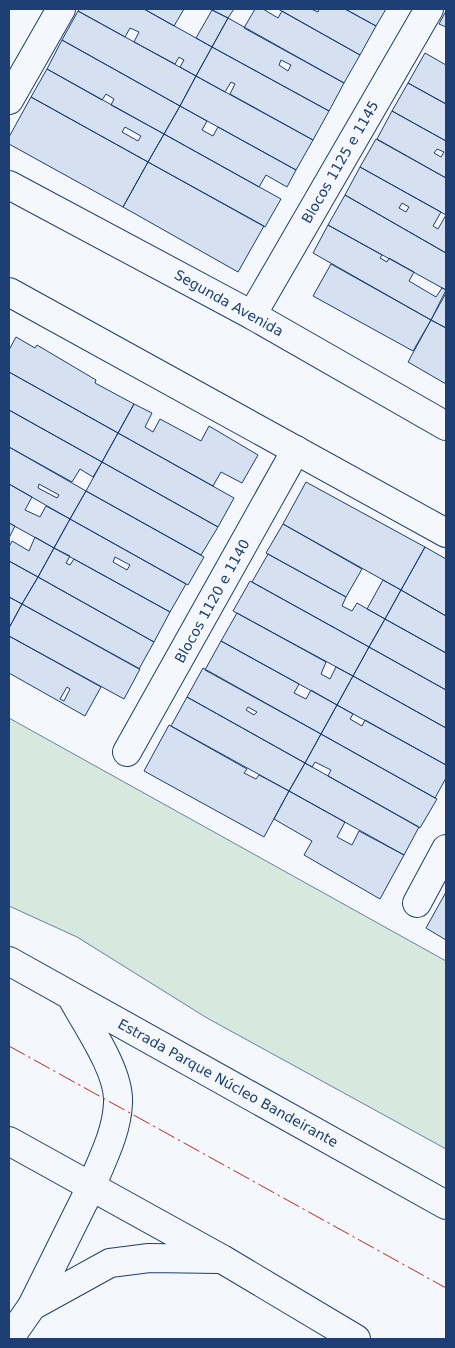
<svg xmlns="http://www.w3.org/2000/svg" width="455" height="1348" viewBox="0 0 455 1348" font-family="'DejaVu Sans',sans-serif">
  <rect width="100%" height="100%" fill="#f4f7fb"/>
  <!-- green -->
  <path fill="#d7e8df" stroke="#687fa3" d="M9 718 446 961V1149L207 1018 77 937 9 906Z"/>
  <!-- building -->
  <path fill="#d5e0f0" stroke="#1d3f73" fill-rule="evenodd" d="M80 9H144L212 47 196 76 180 67 184 60 179 57 175 64 134 42 139 32 130 28 125 37 78 11Z
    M144 9H184L174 26Z
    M210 9H234L228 18Z
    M255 9H263L278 18 282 11 360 55 344 83 244 28Z
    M278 9H311L318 12 319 9H345L376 26 360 55Z
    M345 9H386L376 26Z
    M212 10 228 18 212 47 196 38Z
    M78 11 196 76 180 106 62 40Z
    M446 11V27L439 24Z
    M228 18 344 83 329 111 212 47ZM281 60 291 65 288 71 279 65Z
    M62 40 180 106 164 134 111 105 114 99 106 94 102 100 47 69Z
    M212 47 329 111 313 140 230 94 235 84 231 82 225 92 196 76Z
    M425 53 446 65V104L408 83Z
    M47 69 164 134 148 162 31 97ZM125 127 141 136 138 141 122 132Z
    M196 76 313 140 296 170 180 106Z
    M408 83 446 104V141L392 111Z
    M31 97 148 162 123 207 9 144V137Z
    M180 106 207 121 202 130 213 136 218 127 296 170 287 187 266 175 259 187 164 134Z
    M392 111 446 141V178L377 139ZM437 149 444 152 441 157 434 153Z
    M164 134 281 199 265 227 148 162Z
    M376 139 446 178V215L360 167Z
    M148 162 264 226 238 272 123 207Z
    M360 167 441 212 433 226 438 229 446 215V253L345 195ZM402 203 409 207 406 212 399 208Z
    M345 195 446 253V290L328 225Z
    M328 225 382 255 380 258 387 262 389 258 414 272 409 281 436 297 442 288 446 290 431 320 313 253Z
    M331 264 431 320 413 351 313 296Z
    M446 293V328L431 320Z
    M431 320 446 328V384L408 362Z
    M16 337 35 348 37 345 96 380 95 383 134 404 118 433 9 372V350Z
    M9 372 118 433 102 462 9 410Z
    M134 404 152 413 145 427 153 432 160 419 201 441 209 426 258 455 242 483 221 472 213 486 118 433Z
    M9 410 102 462 93 477 80 469 72 482 9 447Z
    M118 433 234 498 218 527 102 462Z
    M9 447 86 491 70 519 9 484ZM39 484 59 495 57 498 38 488Z
    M102 462 218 527 201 555 86 491Z
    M306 482 425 547 401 590 283 524Z
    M9 484 32 497 25 510 40 517 46 506 70 519 54 548 9 523Z
    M86 491 204 557 188 585 70 519Z
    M70 519 186 584 170 612 54 548ZM115 557 130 565 127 570 113 562Z
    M9 523 15 526 9 538Z
    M283 524 362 569 346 597 266 553Z
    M35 537 54 548 38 577 9 561V547L12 541 29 551Z
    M425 547 446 559V616L401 590Z
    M54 548 70 556 66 563 70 565 74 559 170 612 154 642 38 577Z
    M268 554 346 597 342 606 352 611 357 603 385 619 369 647 252 582Z
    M9 561 38 577 22 604 9 597Z
    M38 577 154 642 139 669 22 604Z
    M383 580 401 590 385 619 367 609Z
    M250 581 369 647 353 676 233 611Z
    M401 590 446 616V653L385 619Z
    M9 597 22 604 9 628Z
    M22 604 140 669 124 699 9 636V628Z
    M237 613 326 662 321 674 330 679 336 667 353 676 337 705 221 641Z
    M385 619 446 653V690L369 647Z
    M9 636 101 687 85 716 9 673ZM67 687 70 689 64 701 60 699Z
    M221 641 299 684 294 693 306 699 311 690 337 705 321 734 205 670Z
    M369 647 446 690V728L353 676Z
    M203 668 321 734 305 763 187 697ZM248 707 257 712 254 715 246 710Z
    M353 676 446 728V765L337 705Z
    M187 697 305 763 289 791 171 726Z
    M337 705 353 714 350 719 362 726 365 720 446 765V778L435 798 321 734Z
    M169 725 247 769 244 773 256 779 259 775 289 791 264 837 144 771Z
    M321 734 437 799 420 828 328 776 331 770 315 762 312 767 305 763Z
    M305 763 419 827 404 855 289 791Z
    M289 791 345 822 337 837 352 845 359 831 404 855 380 899 304 855 312 841 274 819Z
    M446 892V940L426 928Z"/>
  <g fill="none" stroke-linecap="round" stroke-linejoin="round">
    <defs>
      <path id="minor" d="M9 100 61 9
        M252 315 429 9
        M127 752 296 450
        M417 903 446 849"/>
      <path id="tertiary" d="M9 185 252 315 446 426
        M9 292 446 533"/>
      <path id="secondary" d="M9 1339 32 1306 91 1187"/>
      <path id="trunk" d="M9 961 446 1205
        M71 996C86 1024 120 1071 118 1103 117 1132 102 1160 91 1187
        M9 1141 222 1259 356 1339
        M32 1306 110 1263 149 1258 219 1259"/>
    </defs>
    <!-- minor casing -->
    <use href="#minor" stroke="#1d3f73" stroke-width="30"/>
    <!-- tertiary casing -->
    <use href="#tertiary" stroke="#1d3f73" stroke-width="30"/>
    <!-- secondary casing -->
    <use href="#secondary" stroke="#1d3f73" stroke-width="30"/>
    <!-- trunk casing -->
    <use href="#trunk" stroke="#1d3f73" stroke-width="30"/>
    <!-- minor -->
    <use href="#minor" stroke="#f4f7fb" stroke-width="28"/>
    <!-- tertiary -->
    <use href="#tertiary" stroke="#f4f7fb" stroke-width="28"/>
    <!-- secondary -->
    <use href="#secondary" stroke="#f4f7fb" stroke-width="28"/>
    <!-- trunk -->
    <use href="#trunk" stroke="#f4f7fb" stroke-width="28"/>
    <!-- power -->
    <path stroke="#c62828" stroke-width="1" stroke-dasharray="18 4 2.5 4" stroke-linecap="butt" d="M9 1046 446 1288"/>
  </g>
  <g text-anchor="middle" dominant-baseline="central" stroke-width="4" stroke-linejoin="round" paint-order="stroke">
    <!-- street labels -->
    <g font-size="14" fill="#1d3f73" stroke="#f4f7fb">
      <text transform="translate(340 162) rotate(-60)">Blocos 1125 e 1145</text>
      <text transform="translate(229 303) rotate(29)">Segunda Avenida</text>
      <text transform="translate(212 601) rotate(-61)">Blocos 1120 e 1140</text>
      <text transform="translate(228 1083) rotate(29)">Estrada Parque Núcleo Bandeirante</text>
    </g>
  </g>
  <!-- border -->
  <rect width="455" height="1348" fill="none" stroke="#1d3f73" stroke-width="20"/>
</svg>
